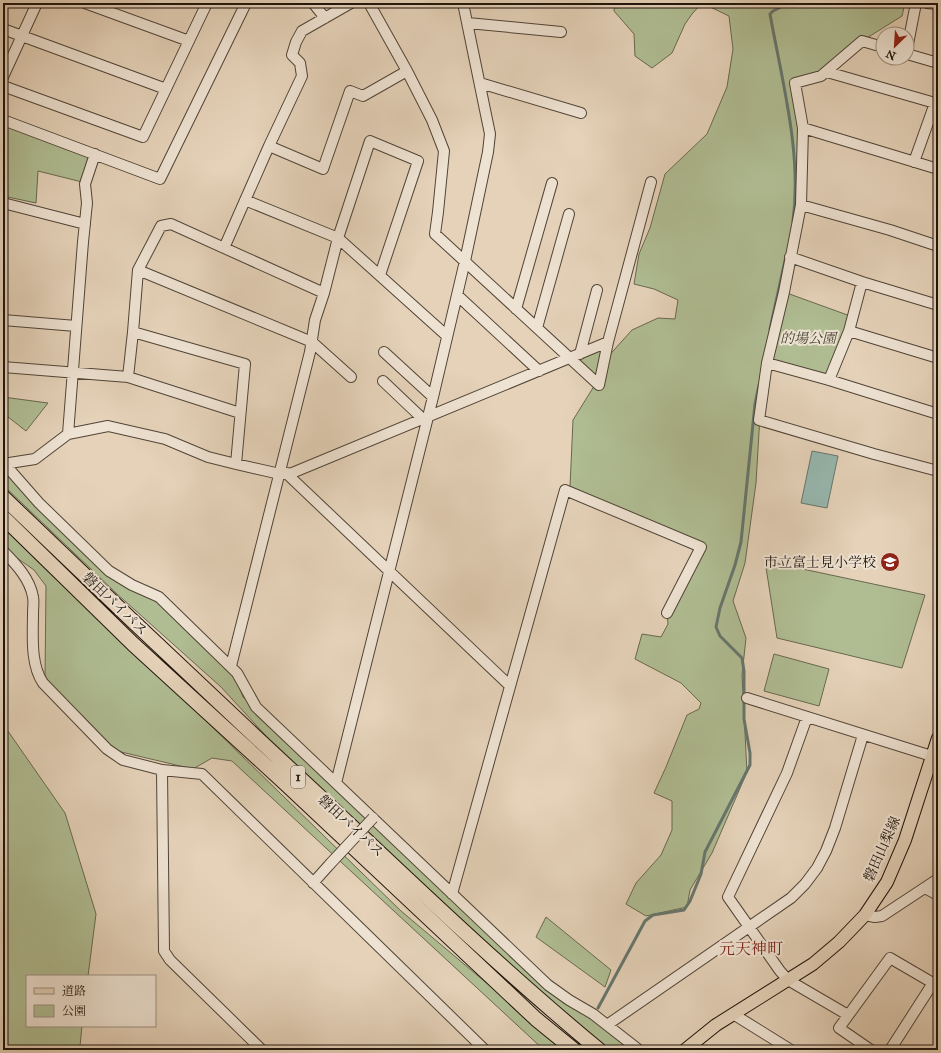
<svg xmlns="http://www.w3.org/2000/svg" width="941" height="1053" viewBox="0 0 941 1053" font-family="'IM FELL Great Primer','Noto Serif JP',serif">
  <rect width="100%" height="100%" fill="#e5d2b9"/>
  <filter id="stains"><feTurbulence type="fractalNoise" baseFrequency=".005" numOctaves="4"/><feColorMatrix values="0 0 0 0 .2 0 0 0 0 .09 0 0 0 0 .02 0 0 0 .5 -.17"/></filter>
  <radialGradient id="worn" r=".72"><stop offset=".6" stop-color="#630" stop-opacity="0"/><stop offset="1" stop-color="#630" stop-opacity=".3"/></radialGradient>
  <!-- green -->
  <path fill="#b0bd93" stroke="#686850" d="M615 3H905L902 16 862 41 821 75 795 83 801 119V205L784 292 853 317 829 380 763 365 756 483 745 563 733 601 746 638 742 675 747 772 712 853 690 890 687 907 646 916 626 904 636 883 661 855 672 830V801L654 793 666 767 687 715 699 709 701 703 681 683 635 659 642 634 661 637 668 624 667 613 701 547 570 487 573 420 596 383 571 358 607 346 605 360 632 330 658 318 675 319 678 300 654 289 634 284 639 254 650 228 665 174 707 134 727 87 733 49 729 16 702 3 692 14 685 24 672 53 652 68 635 56 634 34 614 11Z
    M3 123 94 158 82 182 38 171 36 203 3 196V134L5 142Z
    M3 397 48 403 26 431 3 413Z
    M3 464 88 550 135 586 169 606 231 666 243 697 521 960 639 1050H602L335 811 221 687 116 593 3 485Z
    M3 523 401 911 566 1050H544L232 761 212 758 193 769 117 751 45 678 46 586 34 570 3 548Z
    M765 561 925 595 902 668 777 638Z
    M774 654 829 669 819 706 764 691Z
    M3 724 65 813 96 914 88 976H27V1026H82L80 1046 77 1050H3Z
    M546 917 611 970 605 987 536 937Z"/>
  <!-- water -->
  <path fill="#96b8af" stroke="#66766e" d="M812 451 838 456 827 508 801 503Z"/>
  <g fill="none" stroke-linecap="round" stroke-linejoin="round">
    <!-- stream -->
    <path stroke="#66766e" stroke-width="3" d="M789 3 773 11 770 14C782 81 802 153 793 221
      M770 329 786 256
      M598 1008 645 921 653 915 684 910 690 901 701 874 705 852 750 765V753L744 719V671L742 658 720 636 716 627 720 608 735 565 741 542 755 404 759 385"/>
    <defs>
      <path id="minor" d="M85 3 189 41
        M313 3 325 18
        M369 3 407 71 432 120 444 151 438 212 435 234 599 385 608 342
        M927 3 938 4
        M468 23 561 32
        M3 29 166 89
        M883 47 862 41 821 76 795 83 803 128 801 205 784 292 767 363 759 420 874 454 938 471
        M907 49 916 3
        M907 54 938 63
        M827 72 935 103 914 162
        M3 77 37 3
        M480 83 581 113
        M3 86 143 137 207 3
        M3 120 160 179 246 3
        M803 128 938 169
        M269 146 323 169 350 91 363 96 407 71
        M245 200 338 238 447 336
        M3 203 85 224
        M801 205 890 230 938 246
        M224 248 269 146 302 76 300 63 292 55 296 42 302 31 351 3
        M790 257 862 282 938 305
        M138 270 161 226 171 224 324 293
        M457 295 539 371
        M516 309 552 183
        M3 320 76 326
        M537 328 569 214
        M849 331 938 358
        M133 332 138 270 312 342 351 377
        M384 352 433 397
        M580 354 597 290
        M767 363 829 380 938 414
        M3 367 128 377 240 413
        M128 377 133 332 245 364 236 464
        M829 380 849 331 862 282
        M383 381 423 419
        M68 434 83 242 87 203 85 184 95 154
        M3 462 39 503 109 571 132 585 159 597 237 673 256 707 548 985 569 1000 593 1014 639 1050
        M3 464 35 459 68 434 108 426 165 439 208 457 236 464 280 474 292 473 608 342 651 182
        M286 473 510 686
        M3 551C16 564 30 579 33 597 34 602 33 608 33 613 33 634 30 664 43 683L107 749 123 760 162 770 202 774 485 1050
        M231 666 310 352 315 320 324 293 338 238 370 141 418 161 380 275
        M747 698 938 758
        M807 717 787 773 728 897 780 971 788 980 848 1015
        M162 770 164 951 170 960 262 1050
        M336 783 433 397 465 261 488 152 490 134 463 3
        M313 883 330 864
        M925 888 938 895
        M452 894 565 490 701 547 667 613
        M865 915 875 917 882 916 938 879
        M733 1014 791 1050
        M607 1025 791 898 805 884 817 868 826 851 835 828 863 735
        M871 1050 839 1028 890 958 938 986
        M890 1050 933 983"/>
      <path id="major" d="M685 1050 716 1025 813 964 839 942 865 915 887 882 905 840 938 738"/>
      <path id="highway" d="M3 497C111 601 220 704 330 806 418 889 506 973 599 1050
        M3 517 133 644 286 784 536 1019 574 1050"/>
    </defs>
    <!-- minor casing -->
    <use href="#minor" stroke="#504437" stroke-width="12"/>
    <!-- major casing -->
    <use href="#major" stroke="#1f140c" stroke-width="14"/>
    <!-- highway casing -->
    <use href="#highway" stroke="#1f140c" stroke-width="16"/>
    <!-- minor -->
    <use href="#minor" stroke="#eee2d2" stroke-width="10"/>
    <!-- major -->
    <use href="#major" stroke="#e5d2b9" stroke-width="12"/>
    <!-- highway -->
    <use href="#highway" stroke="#e5d2b9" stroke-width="14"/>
    <defs>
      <path id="minor-bridge" d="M330 864 373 818"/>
    </defs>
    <!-- minor-bridge casing -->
    <use href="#minor-bridge" stroke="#504437" stroke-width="12" stroke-linecap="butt"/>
    <!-- minor-bridge -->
    <use href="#minor-bridge" stroke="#eee2d2" stroke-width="10"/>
  </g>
  <!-- icons -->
  <defs>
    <symbol id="school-disc" viewBox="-11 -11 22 22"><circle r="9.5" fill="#8f2418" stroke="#eee2d2"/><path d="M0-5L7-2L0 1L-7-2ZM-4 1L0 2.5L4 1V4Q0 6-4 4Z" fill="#fff"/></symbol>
  </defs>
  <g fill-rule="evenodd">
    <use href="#school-disc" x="879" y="551" width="22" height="22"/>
  </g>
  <g text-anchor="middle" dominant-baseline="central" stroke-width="4" stroke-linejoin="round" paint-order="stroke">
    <!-- shield labels -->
    <rect fill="#eee2d2" stroke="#5d5247" stroke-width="1" x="291" y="766" width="14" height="22" rx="3"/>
    <g font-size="13" font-weight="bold" fill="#1f140c">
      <text x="298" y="777">1</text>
    </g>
    <!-- park labels -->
    <g font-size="14" font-style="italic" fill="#4a4734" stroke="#eee2d2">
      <text x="808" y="338">的場公園</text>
    </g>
    <!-- poi labels -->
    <g font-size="14" fill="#1f140c" stroke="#eee2d2" text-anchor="end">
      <text x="876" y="562">市立富士見小学校</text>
    </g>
    <!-- street labels -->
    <g font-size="14" fill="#1f140c" stroke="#eee2d2">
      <text transform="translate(115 604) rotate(44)">磐田バイパス</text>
      <text transform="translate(351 826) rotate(43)">磐田バイパス</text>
      <text transform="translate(882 849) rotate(-66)">磐田山梨線</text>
    </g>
    <!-- quarter labels -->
    <g font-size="16" fill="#7a1f14" stroke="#eee2d2">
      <text x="751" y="948">元天神町</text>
    </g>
  </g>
  <!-- margin -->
  <rect width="941" height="1053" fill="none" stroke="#e5d2b9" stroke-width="16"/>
  <rect x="4" y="4" width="933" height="1045" fill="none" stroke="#1f140c" stroke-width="2"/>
  <rect x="8" y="8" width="925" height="1037" fill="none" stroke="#1f140c"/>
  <!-- legend -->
  <rect x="26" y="975" width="130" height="52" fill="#eee2d2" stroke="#9b9083"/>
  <rect x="34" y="988" width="20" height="6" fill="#e5d2b9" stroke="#9b9083"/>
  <text x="62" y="995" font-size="12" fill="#1f140c">道路</text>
  <rect x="34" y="1005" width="20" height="12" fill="#b0bd93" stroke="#9b9083"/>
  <text x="62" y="1015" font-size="12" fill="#1f140c">公園</text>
  <!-- north arrow -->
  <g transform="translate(895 46) rotate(205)"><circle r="19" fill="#eee2d2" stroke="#9b9083"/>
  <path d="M0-3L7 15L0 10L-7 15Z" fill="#8f2418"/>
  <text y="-6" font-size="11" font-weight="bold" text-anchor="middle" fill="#1f140c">N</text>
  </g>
  <rect width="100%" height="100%" filter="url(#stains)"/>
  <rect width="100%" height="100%" fill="url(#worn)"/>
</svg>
